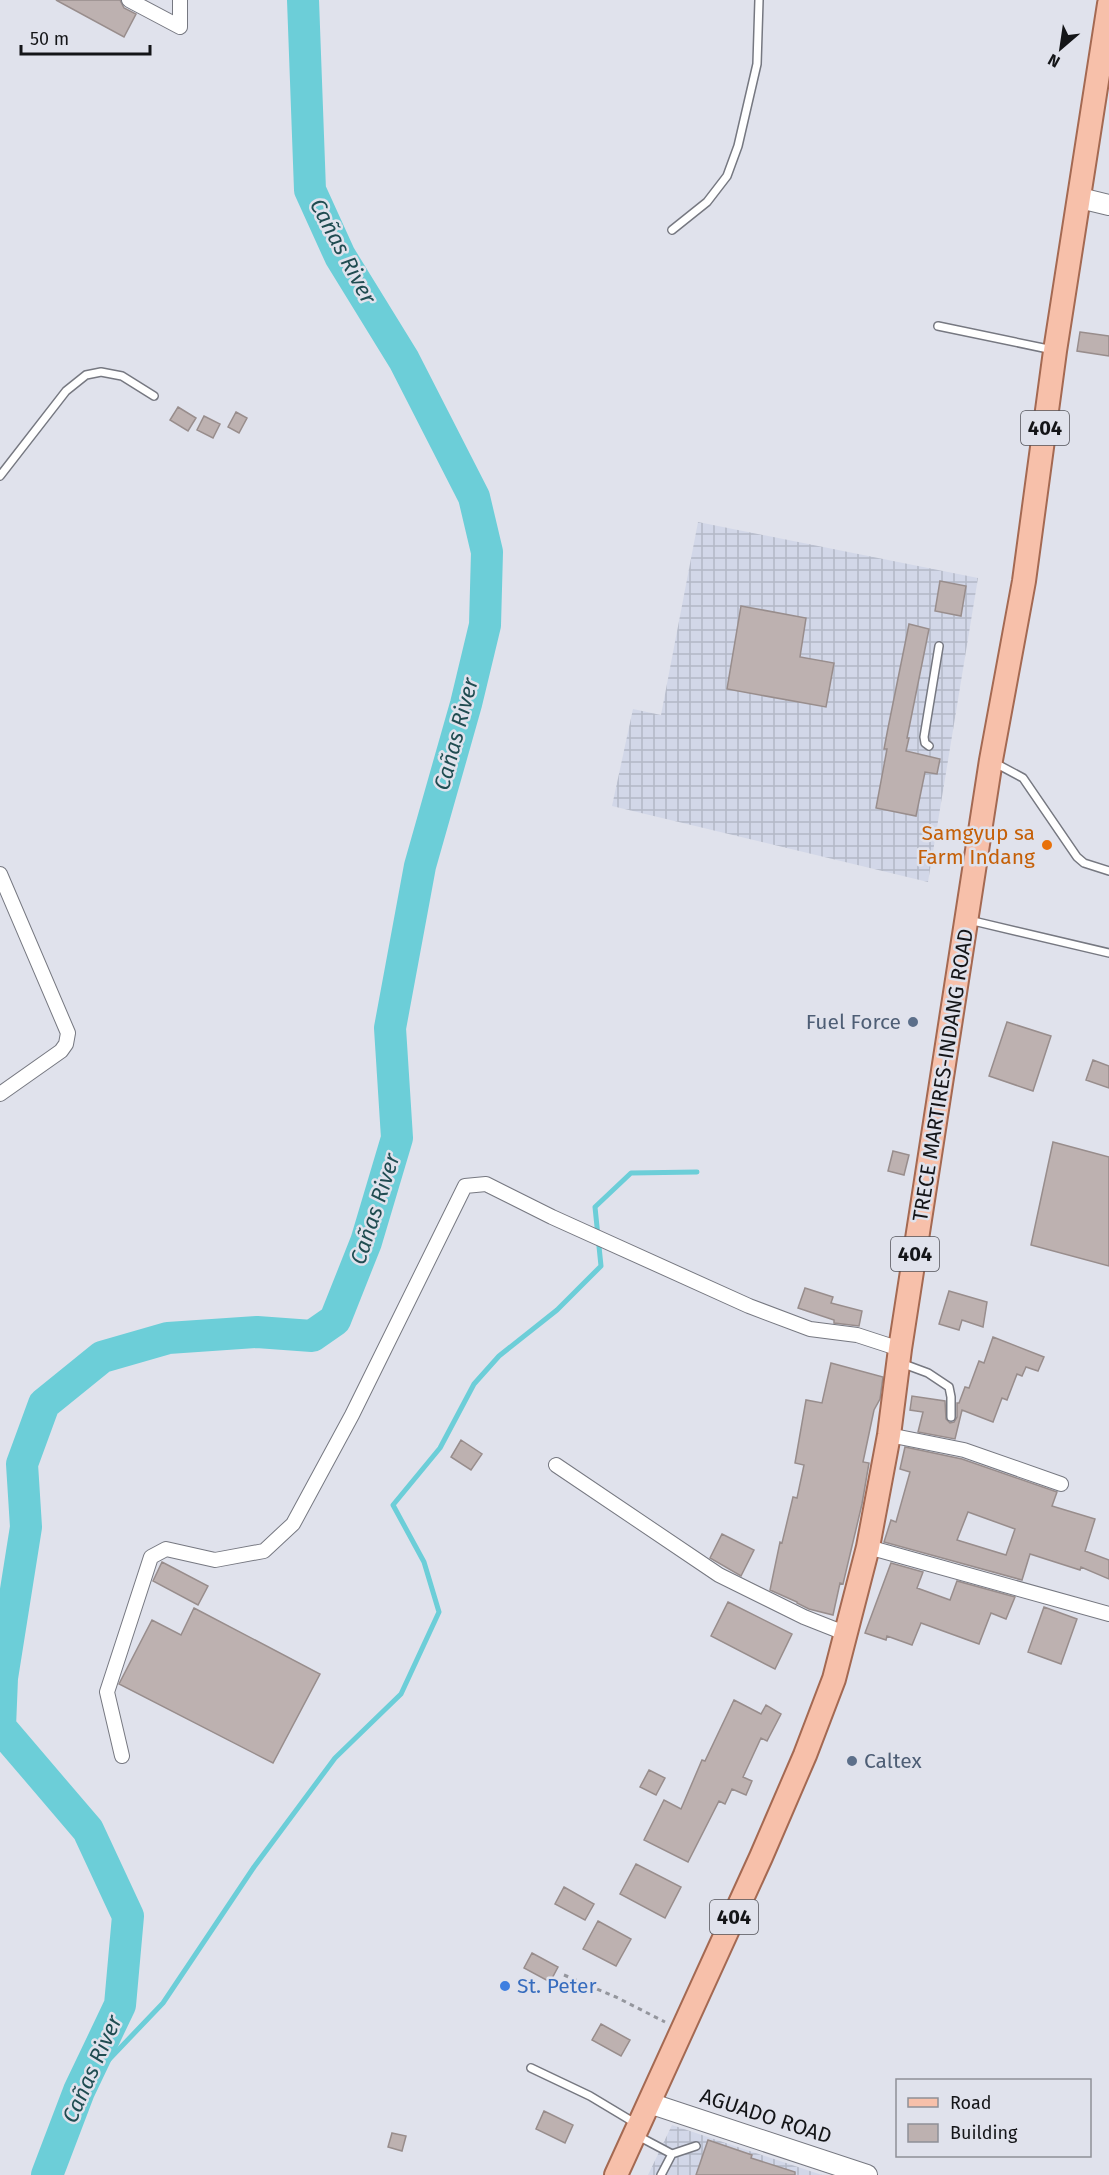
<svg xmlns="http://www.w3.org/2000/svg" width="1109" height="2175" viewBox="0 0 1109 2175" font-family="'Fira Sans',sans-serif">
  <defs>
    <pattern id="industrial-grid" width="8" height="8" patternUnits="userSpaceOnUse" patternTransform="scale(1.5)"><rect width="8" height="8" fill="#d2d7e8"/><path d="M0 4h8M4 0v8" fill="none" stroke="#b3b8c6"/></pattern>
  </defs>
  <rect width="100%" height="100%" fill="#e0e2ec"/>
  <!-- industrial -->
  <path fill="url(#industrial-grid)" d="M698 522 978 578 928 882 612 806 633 709 661 715Z
    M672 2125 822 2175H648Z"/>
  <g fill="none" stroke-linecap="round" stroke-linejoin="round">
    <!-- stream -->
    <path stroke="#6cced8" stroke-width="5" d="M79 2091 163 2003 254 1867 335 1758 401 1694 439 1612 424 1562 393 1505 440 1448 474 1384 499 1356 557 1310 601 1266 595 1207 631 1173 697 1172"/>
    <!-- river -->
    <path stroke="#6cced8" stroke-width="32" d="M47 2175 79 2091 120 2005 128 1916 88 1830 0 1727 2 1678 26 1527 22 1464 44 1404 102 1357 168 1338 257 1332 312 1336 335 1320 366 1242 397 1138 390 1028 420 866 466 704 485 625 487 552 474 497 404 360 340 256 310 190 303 0"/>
  </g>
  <!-- building -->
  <path fill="#bdb1b0" stroke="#988d8c" stroke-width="1.5" fill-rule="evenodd" d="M56 0H120L124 8 136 14 124 37Z
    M1080 332 1109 336V356L1077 351Z
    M178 407 196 418 188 431 170 420Z
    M236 412 247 418 239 433 228 427Z
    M204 416 220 424 213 438 197 430Z
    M940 581 966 586 961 616 935 611Z
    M741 606 806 618 800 657 834 663 826 707 727 689Z
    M909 624 929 629 907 738H909L906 751 940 759 937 774 925 772 916 816 876 808 887 749H884L888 728Z
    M1007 1022 1051 1036 1033 1091 989 1076Z
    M1093 1060 1109 1066V1088L1086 1080Z
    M1053 1142 1109 1157V1266L1031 1245Z
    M893 1151 909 1155 904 1175 888 1171Z
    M805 1288 833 1297 831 1303 862 1311 859 1326 834 1323V1320L798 1308Z
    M949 1291 987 1302 983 1327 962 1320 959 1330 939 1324Z
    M993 1337 1044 1357 1038 1371 1026 1367 1022 1376 1017 1374 1007 1400 1002 1398 993 1422 962 1410 955 1439 918 1432 923 1412 910 1410 912 1396 945 1401 946 1419 950 1423 954 1422 957 1417V1403H959L965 1387 969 1388 979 1361 984 1363Z
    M831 1363 883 1377 880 1399 874 1410 863 1462 869 1463 862 1504 843 1584 840 1583 833 1615 809 1609 797 1603V1602L770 1590 780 1542 782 1543 793 1497 797 1498 804 1465 795 1463 806 1400 822 1403Z
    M461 1440 482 1454 471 1470 451 1457Z
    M905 1447 962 1459 1057 1492 1052 1506 1095 1519 1085 1551 1109 1560V1579L1081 1567 1080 1570 1030 1554 1022 1580 884 1542 891 1520 896 1522 910 1472 900 1469ZM968 1512 1015 1529 1006 1555 957 1540Z
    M722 1534 754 1550 741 1576 710 1558Z
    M162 1562 208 1586 198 1605 153 1581Z
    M891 1563 923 1572 917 1588 950 1600 957 1581 1015 1597 1006 1619 991 1613 979 1644 921 1623 912 1645 887 1636 886 1640 865 1633Z
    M728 1602 792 1634 775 1669 711 1636Z
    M1044 1607 1077 1619 1061 1664 1028 1652Z
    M194 1608 320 1674 273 1763 119 1684 152 1620 181 1635Z
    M734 1700 761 1714 766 1705 781 1714 767 1741 761 1738 743 1777 752 1781 746 1795 732 1789 725 1804 719 1801 688 1862 644 1840 664 1800 681 1809 702 1760 705 1761Z
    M649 1770 665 1778 656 1795 640 1787Z
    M636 1864 681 1887 665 1918 620 1894Z
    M564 1887 594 1904 585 1920 555 1904Z
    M598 1921 631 1939 616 1966 583 1949Z
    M532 1953 558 1967 550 1982 524 1968Z
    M601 2024 630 2040 621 2056 592 2040Z
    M544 2111 573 2125 565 2143 536 2129Z
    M392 2133 406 2136 402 2151 388 2147Z
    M708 2140 752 2155 751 2158 795 2172V2175H696Z"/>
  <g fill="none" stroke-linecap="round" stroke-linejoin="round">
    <defs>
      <path id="lane" d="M672 230 707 202 727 176 738 146 757 64 759 0
        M938 326 1053 350
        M0 476 66 391 86 375 101 372 122 376 154 396
        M929 746 925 743 924 737 939 646
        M995 763 1023 778 1077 857 1084 863 1109 871
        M969 920 1109 953
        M901 1363 928 1373 949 1387 951 1397V1417
        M531 2068 590 2096 635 2123
        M638 2136 672 2154 696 2146
        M661 2175 672 2154"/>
      <path id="street" d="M129 0 180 27V0
        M0 874 68 1033 66 1044 61 1051 0 1094
        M889 1435 964 1450 1061 1484
        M556 1465 719 1575 804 1617 847 1634
        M868 1547 1109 1614
        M122 1756 107 1692 151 1557 166 1549 215 1560 264 1551 293 1524 352 1415 465 1186 486 1184 552 1217 749 1306 810 1329 857 1335 900 1349"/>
      <path id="secondary" d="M1080 198 1109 205
        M649 2103 867 2175"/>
      <path id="primary" d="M616 2175 761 1857 805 1755 834 1679 868 1547 889 1435 900 1349 991 760 1024 581 1055 351 1109 4"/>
    </defs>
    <!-- lane casing -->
    <use href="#lane" stroke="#767881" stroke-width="10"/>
    <!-- street casing -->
    <use href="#street" stroke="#767881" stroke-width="16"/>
    <!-- secondary casing -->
    <use href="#secondary" stroke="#767881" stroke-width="22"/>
    <!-- primary casing -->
    <use href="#primary" stroke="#a46952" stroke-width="26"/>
    <!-- path -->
    <path stroke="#94969d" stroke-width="3" stroke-dasharray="4.5 4.5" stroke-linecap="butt" d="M564 1975 616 1997 665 2022"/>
    <!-- lane -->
    <use href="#lane" stroke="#fff" stroke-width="7"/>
    <!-- street -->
    <use href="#street" stroke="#fff" stroke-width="14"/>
    <!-- secondary -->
    <use href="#secondary" stroke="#fff" stroke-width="20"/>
    <!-- primary -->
    <use href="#primary" stroke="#f7c0aa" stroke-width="22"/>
  </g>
  <!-- markers -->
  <circle fill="#e8710a" stroke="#e0e2ec" stroke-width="2" cx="1047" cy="845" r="6"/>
  <g fill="#5c6f8a" stroke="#e0e2ec" stroke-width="2">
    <circle cx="913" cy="1022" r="6"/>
    <circle cx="852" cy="1761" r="6"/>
  </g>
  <circle fill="#3f7fe0" stroke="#e0e2ec" stroke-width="2" cx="505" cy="1986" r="6"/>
  <g text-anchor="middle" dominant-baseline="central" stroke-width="5" stroke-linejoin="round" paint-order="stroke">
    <!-- shield labels -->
    <g fill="#e0e2ec" stroke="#515258" stroke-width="1.5">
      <rect x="1021" y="411" width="48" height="34" rx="4.5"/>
      <rect x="891" y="1237" width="48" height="34" rx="4.5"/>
      <rect x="710" y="1900" width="48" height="34" rx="4.5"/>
    </g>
    <g font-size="20" font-weight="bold" fill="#141518">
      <text x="1045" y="428">404</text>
      <text x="915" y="1254">404</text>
      <text x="734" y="1917">404</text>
    </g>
    <!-- food labels -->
    <g font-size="21" fill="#c56008" stroke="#e0e2ec" text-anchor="end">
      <text x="1035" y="833">Samgyup sa<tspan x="1035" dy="24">Farm Indang</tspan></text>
    </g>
    <!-- service labels -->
    <g font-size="21" fill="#4e5e75" stroke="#e0e2ec" text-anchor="end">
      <text x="901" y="1022">Fuel Force</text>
      <text x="864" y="1761" text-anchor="start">Caltex</text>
    </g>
    <!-- street labels -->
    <g font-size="21" fill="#141518" stroke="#e0e2ec">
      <text transform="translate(943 1075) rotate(-81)">TRECE MARTIRES-INDANG ROAD</text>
      <text transform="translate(766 2116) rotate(18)">AGUADO ROAD</text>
    </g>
    <!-- shop labels -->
    <g font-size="21" fill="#366cbe" stroke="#e0e2ec" text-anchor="start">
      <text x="517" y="1986">St. Peter</text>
    </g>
    <!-- water labels -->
    <g font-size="22" font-style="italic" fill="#1f4c51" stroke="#e0e2ec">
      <text transform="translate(343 251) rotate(62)">Cañas River</text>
      <text transform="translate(456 734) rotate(-75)">Cañas River</text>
      <text transform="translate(375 1209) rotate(-72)">Cañas River</text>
      <text transform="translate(92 2069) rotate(-66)">Cañas River</text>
    </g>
  </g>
  <!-- legend -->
  <rect x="896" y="2079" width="195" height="78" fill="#e0e2ec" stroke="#8e9097" stroke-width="1.5"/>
  <rect x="908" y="2098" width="30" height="9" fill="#f7c0aa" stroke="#8e9097" stroke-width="1.5"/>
  <text x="950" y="2109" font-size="18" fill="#141518">Road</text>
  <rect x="908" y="2124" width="30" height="18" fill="#bdb1b0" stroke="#8e9097" stroke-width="1.5"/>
  <text x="950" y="2139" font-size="18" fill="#141518">Building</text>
  <!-- north arrow -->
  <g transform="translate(1061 48) rotate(209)" stroke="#e0e2ec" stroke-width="4.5" paint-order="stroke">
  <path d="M0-4.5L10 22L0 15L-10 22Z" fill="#141518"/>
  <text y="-9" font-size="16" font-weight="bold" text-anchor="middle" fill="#141518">N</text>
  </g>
  <!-- scale -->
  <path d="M21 45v9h129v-9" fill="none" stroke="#141518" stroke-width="3"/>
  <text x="30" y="45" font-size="18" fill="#141518" stroke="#e0e2ec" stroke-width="4.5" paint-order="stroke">50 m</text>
</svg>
